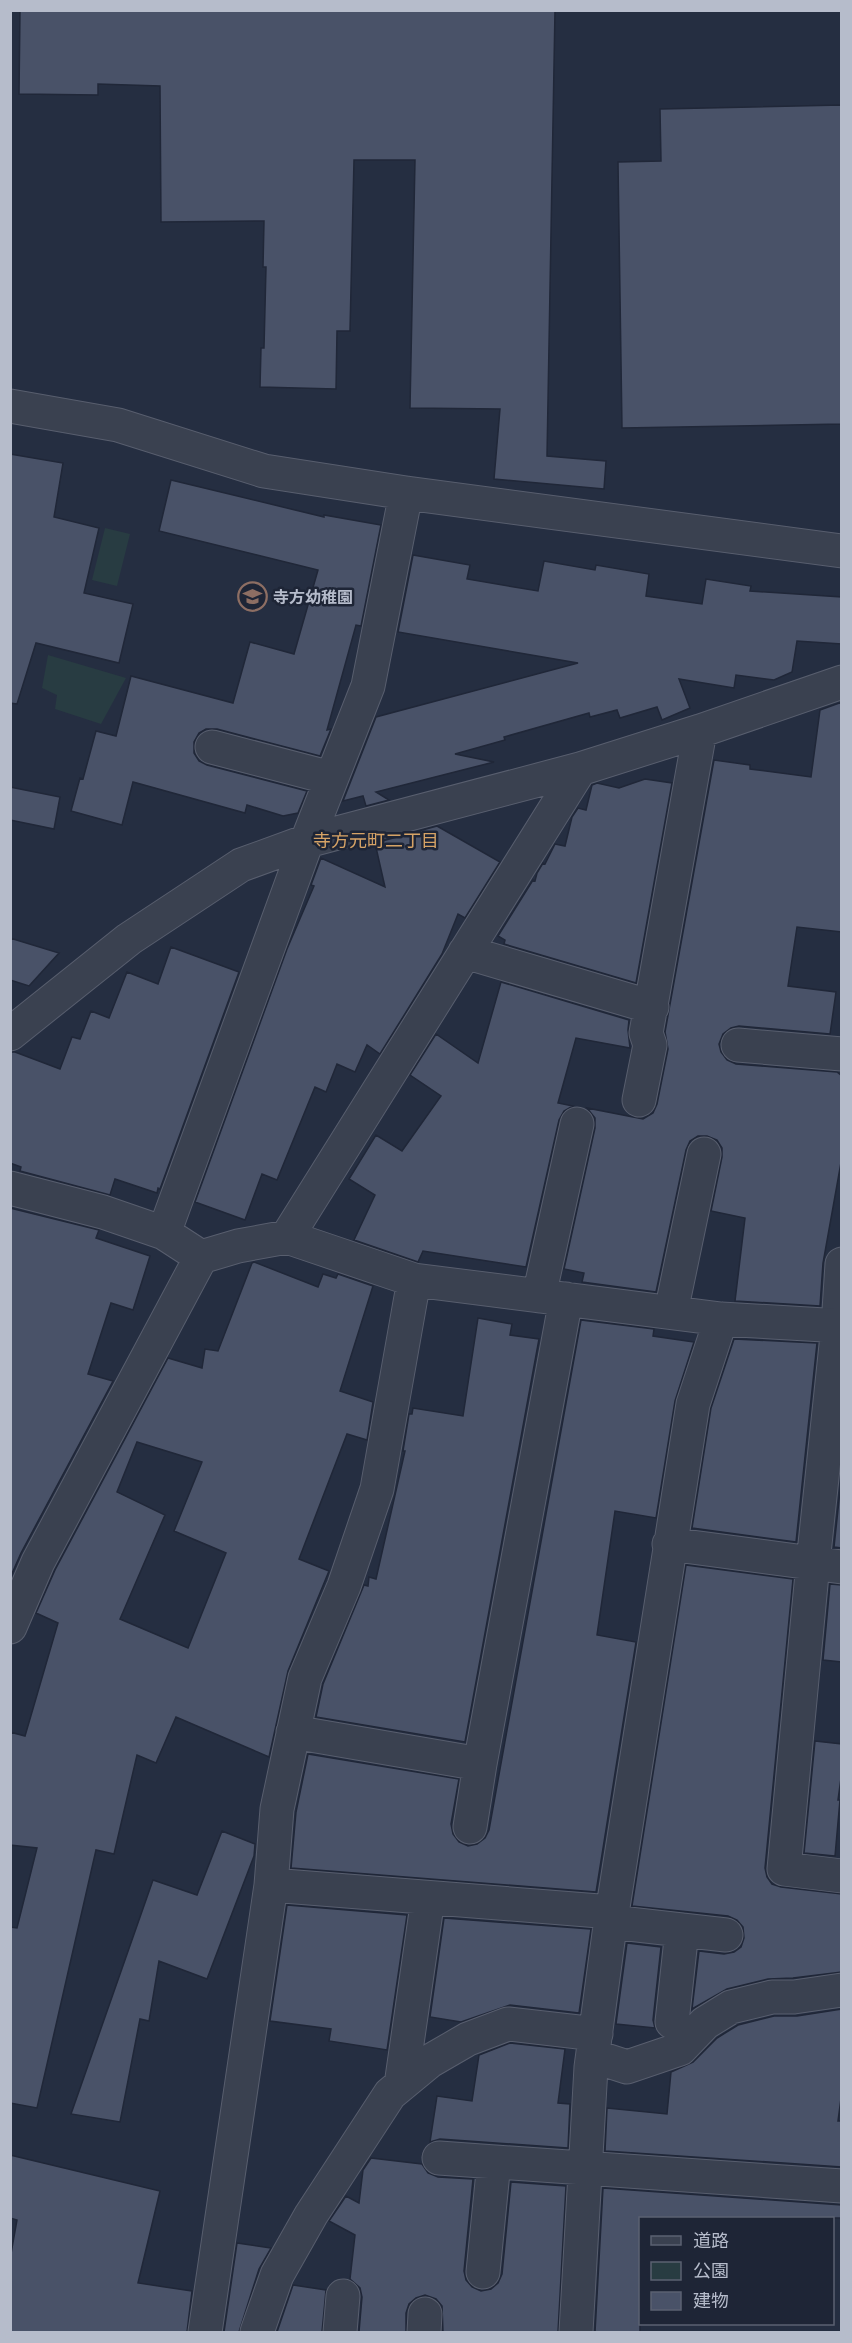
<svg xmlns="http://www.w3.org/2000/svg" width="852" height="2343" viewBox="0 0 852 2343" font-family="Cabin,'Noto Sans JP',sans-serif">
  <rect width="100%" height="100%" fill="#252e41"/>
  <!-- green -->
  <path fill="#283c42" d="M105 528 130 534 117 586 92 580Z
    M48 655 126 678 101 724 55 709 57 695 42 688Z"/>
  <!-- building -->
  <path fill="#495268" stroke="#202738" stroke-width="1.5" fill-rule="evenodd" d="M20 10H555L547 456 606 461 604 489 494 479 500 409 410 408 415 160H354L350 331H337L336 389 260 387 261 348H264L266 267H263L264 221 161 222 160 86 98 84V95L19 94Z
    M842 105V424L622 428 618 162 661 161 660 109Z
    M10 454 63 463 54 517 99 528 84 593 133 604 119 663 36 643 17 704 10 703Z
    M171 480 324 517V515L381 525 361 626 356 625 327 730 331 729 320 756 217 729H206L199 733 194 742V753L199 761 207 765 307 791 298 813 283 816 247 805 245 813 133 782 122 825 71 811 80 778 83 779 96 731 116 736 131 676 233 703 250 642 294 654 318 570 159 531Z
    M413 555 470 565 467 579 538 591 544 561 595 570 596 565 649 574 646 596 702 604 706 579 751 586 750 591 842 597V644L797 641 792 672 774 680 736 675 734 688 679 679 690 708 662 720 657 707 620 718 617 710 590 717 589 713 504 737 505 740 455 754 494 762 376 792 389 800 366 806 363 796 343 801 376 717 578 663 398 632Z
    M842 702V932L797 927 788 986 836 992 830 1034 739 1026 731 1028 723 1034 719 1044 721 1052 727 1060 736 1064 837 1072 842 1076V1157L823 1263 820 1306 735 1301 745 1218 711 1211 722 1157V1148L717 1140 707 1136H698L690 1141 686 1150 656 1292 582 1282 584 1273 564 1269 595 1128V1118L587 1108 643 1119 653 1113 657 1104 668 1049 665 1032 714 760 750 765V769L811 777 820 710Z
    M645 779 672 783 636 983 504 944 505 940 498 936 533 880 535 881 537 873 543 863 545 864 555 844 565 846 572 817 578 808 586 810 592 785 597 783 619 788Z
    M10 787 60 797 54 829 10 820Z
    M437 826 500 862 465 918 458 914 442 954 380 1054 367 1045 355 1072 337 1064 326 1092 315 1087 277 1180 262 1174 245 1220 195 1202 287 949 314 886 311 885 321 858 385 887 375 843Z
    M10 938 59 953 29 986 10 980Z
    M171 947 239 972 160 1189 158 1188 157 1193 115 1179 110 1195 20 1171 21 1167 10 1163V1052H15L60 1069 72 1037 80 1039 91 1011 109 1018 127 972 158 984Z
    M501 982 629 1020 628 1030 630 1048 576 1038 558 1103 573 1106 564 1111 559 1120 526 1267 423 1251 418 1262 354 1240 375 1195 349 1179 376 1135 402 1151 441 1096 410 1075 436 1034 478 1063Z
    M10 1208 99 1230 96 1238 150 1256 133 1310 111 1303 88 1374 113 1381 21 1553 10 1578Z
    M254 1262 318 1287 323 1274 336 1278 338 1274 373 1286 340 1391 373 1402 367 1440 347 1434 299 1559 329 1571 288 1671 269 1757 176 1717 156 1763 137 1755 114 1854 96 1850 37 2108 10 2103V1927L17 1928 37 1848 10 1845V1732L25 1736 58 1623 36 1613 55 1570 168 1358 202 1368 205 1349 218 1351 252 1263ZM137 1442 202 1462 174 1531 226 1553 188 1648 120 1619 165 1515 117 1492Z
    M478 1318 512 1324 510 1335 539 1339 465 1742 316 1717 323 1684 364 1585 368 1586 369 1577 376 1579 405 1451H403L409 1414H412L413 1408 463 1416Z
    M581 1320 654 1329 653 1336 694 1342 675 1401 656 1518 615 1511 597 1635 636 1642 596 1892 291 1868 296 1812 308 1754 459 1779 451 1824 453 1834 459 1842 468 1846 477 1844 485 1838 489 1830Z
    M734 1339 817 1343 796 1542 692 1528 711 1408Z
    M842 1472V1548L834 1547Z
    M686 1565 793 1579 765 1868 767 1877 772 1884 781 1887 842 1894V1972L793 1978 768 1979 727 1989 692 2009 699 1951 724 1954 734 1952 741 1947 744 1938 743 1927 737 1920 728 1916 632 1906Z
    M830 1584 842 1585V1662L823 1660Z
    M815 1741 842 1744V1771L838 1800H840L835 1856 804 1853Z
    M222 1831 255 1844 254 1856 207 1979 159 1961 149 2021 140 2019 120 2122 71 2114 153 1880 197 1895Z
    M287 1905 407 1915 387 2050 329 2041 331 2029 270 2021Z
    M444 1918 591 1929 579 2013 510 2005 461 2022 430 2017Z
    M627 1943 661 1947 653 2020 655 2028 616 2024Z
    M842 2009V2091L838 2121H842V2167L605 2151 607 2108 667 2114 671 2072 693 2062 717 2038 738 2025 774 2016H797Z
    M510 2043 565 2049 558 2103 570 2104 568 2148 440 2139 430 2142 437 2096 472 2101 479 2055Z
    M10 2155 160 2191 138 2283 192 2291 187 2332H10V2259L17 2220 10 2218Z
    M371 2158 422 2164 428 2173 438 2177 473 2179 464 2271 466 2280 472 2287 481 2291 491 2289 498 2283 502 2274 511 2182 566 2186 558 2332H443L442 2306 436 2299 425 2295 416 2298 409 2304 406 2313V2332H359L362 2297 360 2288 350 2279 355 2235 329 2221 346 2196 359 2203 363 2170Z
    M603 2188 842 2205V2218H640V2332H595Z
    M237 2243 271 2248 259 2269 239 2332H224Z
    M293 2285 326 2290 322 2332H277Z"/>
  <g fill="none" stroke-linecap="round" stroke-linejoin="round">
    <defs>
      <path id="minor" d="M10 406 118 425 264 471 406 493 842 551
        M212 747 331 778
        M465 952 652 1007
        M10 1034 129 939 241 865 307 841 580 769 700 731 842 682
        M738 1045 842 1054
        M639 1100 650 1045 646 1033 700 731
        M10 1188 103 1212 164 1233 201 1257 238 1246 287 1237 414 1280 721 1319 842 1326
        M164 1233 307 841 368 686 406 493
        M287 1237 580 769
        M842 1264 838 1326 813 1563 784 1869 842 1876
        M539 1296 577 1124
        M671 1312 704 1154
        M669 1544 842 1567
        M10 1627 38 1562 201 1257
        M293 1732 480 1764 566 1299
        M470 1827 480 1764
        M271 1885 612 1912
        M611 1922 726 1935
        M672 2022 682 1930
        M593 2056 627 2067 680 2049 705 2023 731 2007 772 1997H794L842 1990
        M401 2085 428 1898
        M439 2158 842 2186
        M483 2272 494 2162
        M205 2332 271 1885 277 1809 305 1678 344 1586 377 1489 414 1280
        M257 2332 277 2275 311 2215 390 2094 430 2061 468 2039 508 2024 596 2034
        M340 2332 343 2296
        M424 2332 425 2314
        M576 2332 591 2067 610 1926 693 1404 721 1319"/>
    </defs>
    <!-- minor casing -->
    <use href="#minor" stroke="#585e6e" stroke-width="35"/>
    <!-- minor -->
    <use href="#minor" stroke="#3a4150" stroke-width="33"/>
  </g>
  <!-- icons -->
  <defs>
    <symbol id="school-ring" viewBox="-11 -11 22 22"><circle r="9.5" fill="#1e2536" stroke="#8d6e63" stroke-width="1.5"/><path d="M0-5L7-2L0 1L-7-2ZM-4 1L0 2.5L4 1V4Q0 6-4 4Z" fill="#8d6e63"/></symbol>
  </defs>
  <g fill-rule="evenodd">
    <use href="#school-ring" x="236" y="580" width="33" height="33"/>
  </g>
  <g text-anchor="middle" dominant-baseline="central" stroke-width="5" stroke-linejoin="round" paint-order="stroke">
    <!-- poi labels -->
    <g font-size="16" font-weight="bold" fill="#b6bccb" stroke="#1e2536" text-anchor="start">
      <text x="273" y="597">寺方幼稚園</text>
    </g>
    <!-- neighbourhood labels -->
    <g font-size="18" fill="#d6a366" stroke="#1e2536">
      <text x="376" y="841">寺方元町二丁目</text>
    </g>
  </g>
  <!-- border -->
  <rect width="852" height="2343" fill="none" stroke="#b6bccb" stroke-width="24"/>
  <!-- legend -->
  <rect x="639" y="2217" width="195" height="108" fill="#1e2536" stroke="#5b6172" stroke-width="1.5"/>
  <rect x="651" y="2236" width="30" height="9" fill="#3a4150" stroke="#5b6172" stroke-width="1.5"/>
  <text x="693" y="2247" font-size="18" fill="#b6bccb">道路</text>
  <rect x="651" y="2262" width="30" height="18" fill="#283c42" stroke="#5b6172" stroke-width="1.5"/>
  <text x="693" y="2277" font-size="18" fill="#b6bccb">公園</text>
  <rect x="651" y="2292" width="30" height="18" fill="#495268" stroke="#5b6172" stroke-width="1.5"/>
  <text x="693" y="2307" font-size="18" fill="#b6bccb">建物</text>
</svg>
